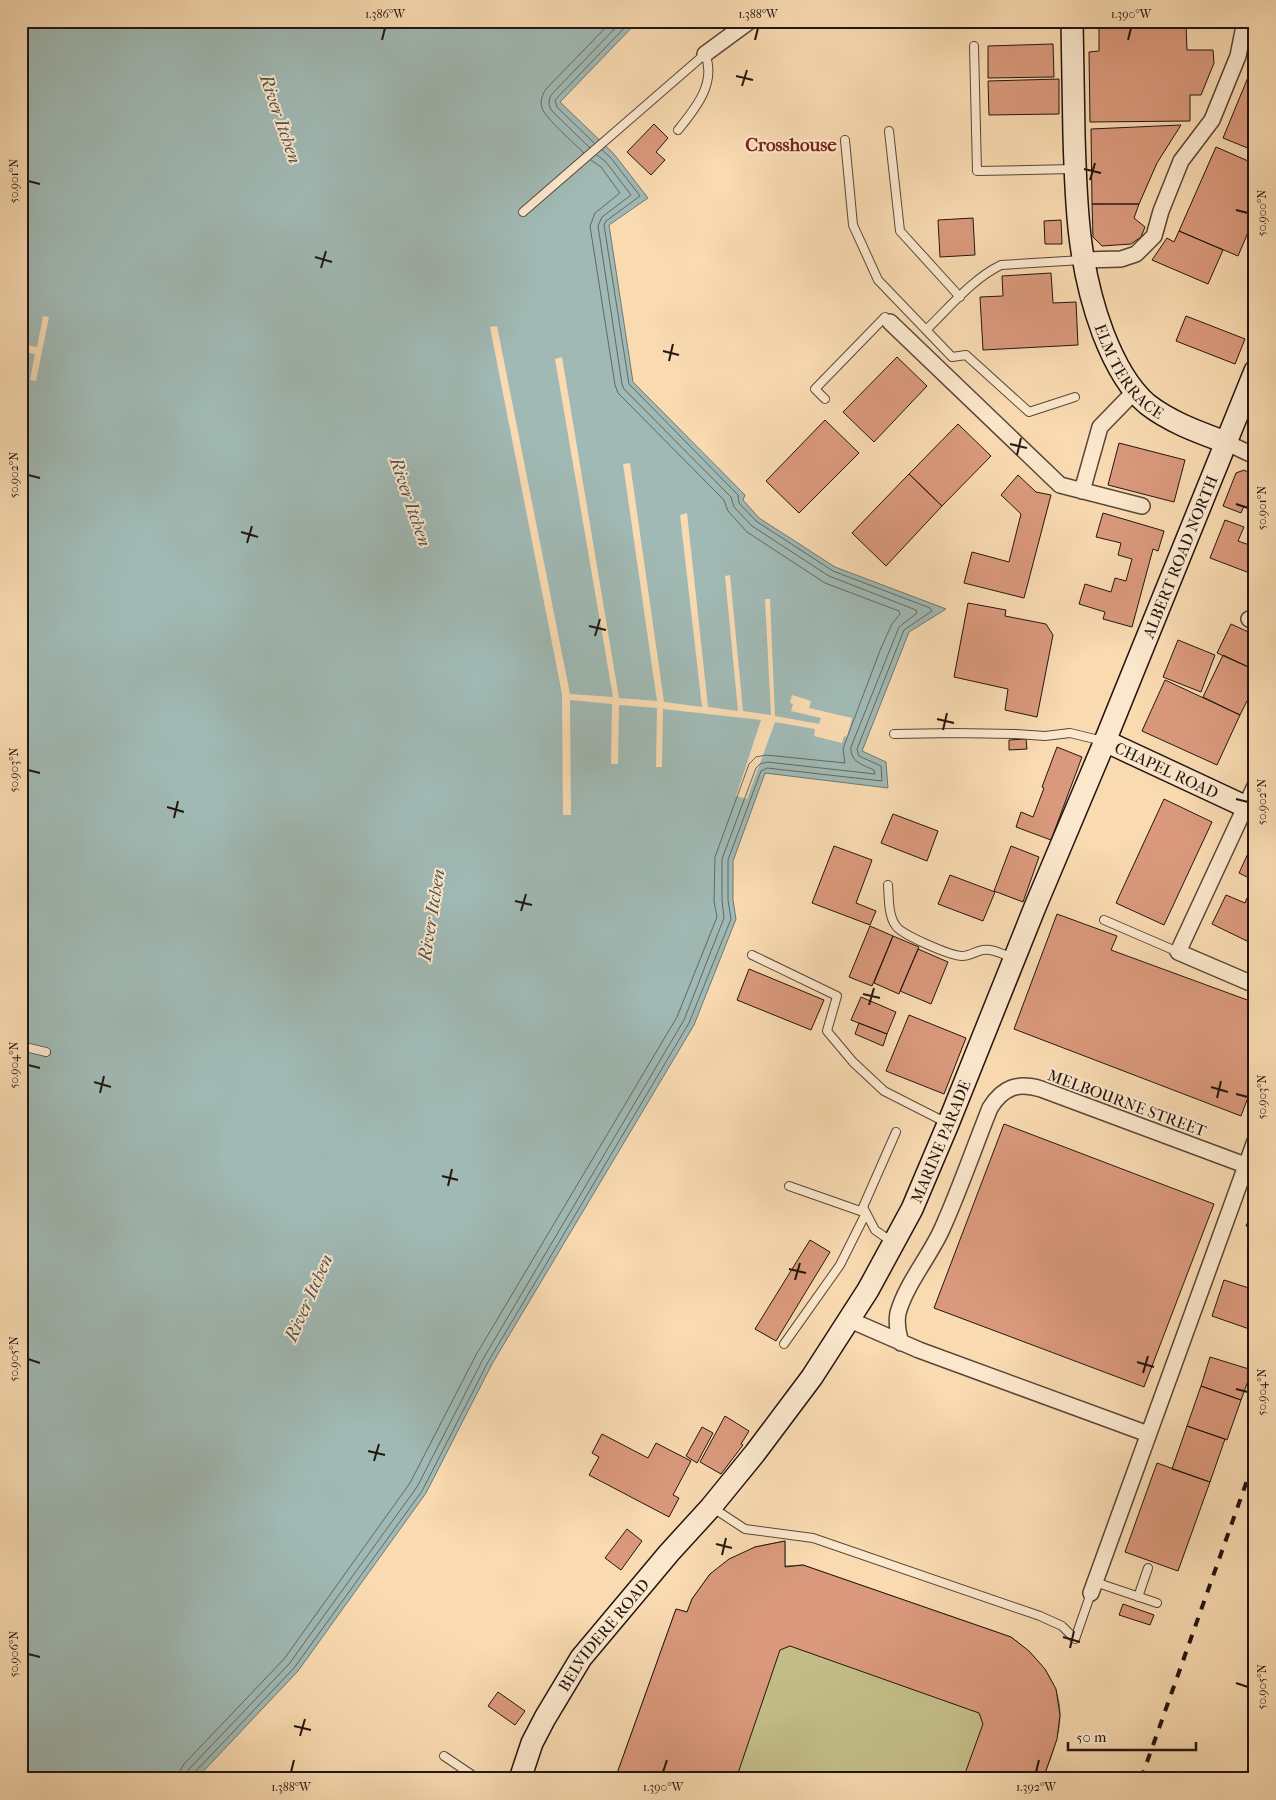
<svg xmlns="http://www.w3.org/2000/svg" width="1276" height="1800" viewBox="0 0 1276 1800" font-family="'IM FELL French Canon',serif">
  <rect width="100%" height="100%" fill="#f9dab1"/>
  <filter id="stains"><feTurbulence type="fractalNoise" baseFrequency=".004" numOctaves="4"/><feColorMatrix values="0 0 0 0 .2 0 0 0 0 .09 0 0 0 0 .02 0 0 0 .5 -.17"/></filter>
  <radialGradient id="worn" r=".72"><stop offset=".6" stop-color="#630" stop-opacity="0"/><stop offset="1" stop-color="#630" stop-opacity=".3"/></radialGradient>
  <!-- green -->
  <path fill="#c3be88" stroke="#736a4c" d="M785 1541V1566L803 1565 1011 1637C1037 1656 1060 1681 1060 1715 1060 1737 1050 1759 1043 1779H615L676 1609 687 1612 692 1599 710 1574 755 1547Z"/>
  <!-- water -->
  <path fill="#a0b9b4" stroke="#6e7872" d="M21 21H638L560 102 614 154 648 198 609 225 633 382 745 495 743 500 759 518 835 567 946 609 909 632 862 751 886 762 888 788 765 773 733 861V900L736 919 694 1025 492 1364 426 1493 298 1671 196 1779H21Z"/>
  <!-- pier -->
  <path fill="#f9dab1" d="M43 316 49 317 36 381 30 380 35 354 21 351V344L37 347Z
    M497 326 570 694 613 697 555 359 562 357 619 698 657 701 623 464 630 463 664 702 702 707 680 515 687 513 708 707 738 711 725 576 730 575 743 711 771 715 765 599H770L775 716 819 724 821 718 791 711 793 704 790 703 792 695 811 701 809 708 852 718 847 737 844 736 842 743 814 736 815 729 775 722 747 799 736 796 761 720 663 709 662 767H656L657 708 619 705 618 764H611L612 704 570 700 571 815H563L562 694 490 327Z"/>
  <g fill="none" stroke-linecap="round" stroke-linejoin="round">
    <!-- shore -->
    <path stroke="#626862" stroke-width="1" d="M594 143 557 107 555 100 631 21
      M590 148 552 111C548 105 548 99 552 94L622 21
      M584 153C574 143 546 119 542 108 540 101 542 95 546 89L612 21
      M179 1779 180 1771 184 1764 284 1659 410 1483 476 1355 677 1017 717 917 714 901 715 857 749 764 756 757 766 755 845 763 843 749 848 735 881 648 892 624 900 614 899 611 825 583 747 532 728 511 724 500 618 393 615 385 590 226 595 213 620 193 601 167 591 160
      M186 1779 189 1769 289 1664 417 1487 483 1359 684 1020 724 918 722 900V859L756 768 760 764 767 762 875 774 874 770C863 765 850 762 851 747L899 627 917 613 916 610 829 576 752 526 734 507 731 497 624 389 622 384 598 226 602 217 631 195 606 162 597 155
      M193 1779 194 1773 294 1668 422 1491 488 1362 689 1023 731 919 728 900V860L761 771 767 768 882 781 881 766 859 756 857 749 904 630 932 611 930 608 833 571 756 521 739 503 738 495 629 384 604 225 606 221 640 196 611 158 602 150"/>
  </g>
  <!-- building -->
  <path fill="#da997c" stroke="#231610" d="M1099 21H1161L1186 25 1187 50H1213L1214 63 1201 95H1190V121L1090 122 1089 52 1099 51Z
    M1053 44 1054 77 988 78V46Z
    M1251 70 1255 72V137L1250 149 1223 138Z
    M1059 79V114L989 115 988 81Z
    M654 124 668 138 656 152 665 160 651 175 627 152Z
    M1181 125 1157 163 1139 204H1092L1091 129Z
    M1216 147 1255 164V216L1238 256 1179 231Z
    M1092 204H1139L1134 218 1145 227 1141 237 1131 244 1102 246 1093 237Z
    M973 218 975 255 940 257 938 220Z
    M1061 220 1062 244H1045L1044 221Z
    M1179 231 1223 250 1208 284 1152 260 1167 238 1174 242Z
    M1051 273 1053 303 1076 302 1078 345 983 350 980 297 1003 296 1002 276Z
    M1186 316 1245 339 1235 364 1176 341Z
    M897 357 927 386 874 442 843 412Z
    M825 420 859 453 799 513 766 481Z
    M958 424 991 456 942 506 909 474Z
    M1119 443 1185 460 1174 502 1108 485Z
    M1244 470 1255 476V497L1253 496 1248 508 1244 506 1241 513 1223 506 1236 473Z
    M909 474 942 506 886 566 852 533Z
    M1018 475 1036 492 1051 495 1024 598 964 583 972 552 1009 562 1021 514 1001 495Z
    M1103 513 1164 531 1158 551 1153 549 1132 627 1103 619 1105 612 1079 604 1085 584 1111 592 1115 578 1126 581 1132 559 1118 555 1121 543 1096 537Z
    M1225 520 1244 527 1238 541 1255 547V575L1210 558Z
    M968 603 1006 610 1005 616 1046 624 1053 635 1037 717 1005 710 1008 689 954 677Z
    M1231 624 1255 635V670L1217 653Z
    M1178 640 1215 655 1201 692 1163 677Z
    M1223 655 1255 670 1247 686 1253 689 1240 715 1203 697Z
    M1165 680 1240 715 1217 765 1142 731Z
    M1026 739 1027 749 1009 750V740Z
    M1057 747 1082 757 1051 840 1016 827 1021 812 1033 817 1044 788 1042 787Z
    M1164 799 1212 822 1164 925 1116 903Z
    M893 814 938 831 927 861 881 843Z
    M1255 838V881L1239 873Z
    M834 846 872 860 856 903 876 911 870 925 812 903Z
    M1011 846 1039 857 1023 902 994 891Z
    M950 875 995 892 983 921 938 904Z
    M1226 895 1245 903 1247 898 1255 902V923L1247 941 1212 924Z
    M1057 914 1117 936 1111 950 1250 1001 1255 1012V1079L1241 1116 1014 1029Z
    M870 926 893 936 872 986 849 977Z
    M893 936 919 947 899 994 874 983Z
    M918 949 948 962 931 1004 900 991Z
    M749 969 824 1000 811 1030 737 1000Z
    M861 997 896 1012 887 1034 851 1020Z
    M909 1015 966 1038 944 1094 886 1071Z
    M859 1023 887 1034 883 1046 855 1034Z
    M1004 1124 1214 1204 1144 1387 934 1308Z
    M1255 1204V1229L1246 1226Z
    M810 1240 830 1252 776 1341 755 1329Z
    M1224 1280 1255 1290V1331L1212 1316Z
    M1210 1357 1252 1370 1241 1400 1201 1386Z
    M1201 1386 1241 1400 1227 1440 1187 1426Z
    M725 1416 749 1431 741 1444 743 1445 721 1474 700 1462Z
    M1187 1426 1225 1439 1210 1482 1172 1469Z
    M702 1427 713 1433 697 1463 686 1456Z
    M602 1434 648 1458 656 1443 691 1461 673 1495 679 1498 669 1517 589 1475 599 1457 592 1453Z
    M1157 1463 1210 1482 1178 1571 1125 1552Z
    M627 1529 642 1541 621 1570 605 1558Z
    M785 1541V1567L803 1565 1011 1637 1029 1651 1045 1669 1056 1689 1060 1715 1057 1739 1043 1779H963L983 1724 979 1713 790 1646 780 1650 736 1779H615L676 1609 687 1612 692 1599 710 1574 729 1559 755 1547Z
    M1123 1604 1154 1615 1150 1625 1119 1615Z
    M498 1692 525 1711 515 1725 488 1706Z"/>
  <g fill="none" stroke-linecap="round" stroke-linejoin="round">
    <defs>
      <path id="lane" d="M974 46 977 171 1073 169
        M889 131 900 231 960 297
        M845 140 853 225 878 280 952 357 966 355 1029 412 1075 397
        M523 212 705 54C717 83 695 109 678 130
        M926 330C949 308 972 279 1001 265L1082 260
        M825 399 815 389 885 317 890 322
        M894 734 954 733 1015 734 1045 736 1070 733 1103 741
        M888 885C889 897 888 916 896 926 902 935 951 956 962 956 970 956 976 951 983 950 993 948 1004 955 1013 958
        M1104 920 1178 952
        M752 955 837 996 827 1031 853 1062 884 1091 947 1123
        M21 1046 46 1052
        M892 1242 875 1230 863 1207 896 1132
        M784 1344 840 1265 866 1213 789 1186
        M713 1508 745 1529 813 1538 1040 1616 1062 1626 1075 1639 1091 1593
        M1095 1582 1157 1603
        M1138 1597 1148 1568
        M444 1756 478 1779"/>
      <path id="street" d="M705 54 750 21
        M1082 260 1121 259 1136 254 1154 236 1161 211 1181 161 1212 120 1238 56 1245 21
        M890 322 1060 485 1142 506
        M1225 442 1255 456
        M1082 491 1100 427 1135 391
        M1249 619 1255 622
        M1255 786 1178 952 1255 985
        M850 1320 919 1350 1148 1434
        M901 1343C898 1333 896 1323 898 1313 906 1284 930 1256 942 1229 960 1189 974 1148 990 1108 1003 1087 1018 1082 1041 1089L1245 1165
        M1091 1593 1255 1141"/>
      <g id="secondary">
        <path id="s1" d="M1072 21C1073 59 1073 97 1074 135 1076 206 1078 266 1103 333 1113 359 1126 386 1147 404 1170 422 1198 432 1225 442"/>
        <path id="s2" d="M1105 741 1255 811"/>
        <path id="s3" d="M520 1779 532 1743 545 1718 581 1658 669 1553 711 1507 755 1453 812 1377 868 1290 912 1209 948 1124 1035 907 1105 741 1255 371"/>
      </g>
    </defs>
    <!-- lane casing -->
    <use href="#lane" stroke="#584738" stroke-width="10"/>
    <!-- street casing -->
    <use href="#street" stroke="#584738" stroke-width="18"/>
    <!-- secondary casing -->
    <use href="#secondary" stroke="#231610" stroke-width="24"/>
    <!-- lane -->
    <use href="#lane" stroke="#fbe7cc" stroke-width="8"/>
    <!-- street -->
    <use href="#street" stroke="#fbe7cc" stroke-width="15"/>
    <!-- secondary -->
    <use href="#secondary" stroke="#fbe7cc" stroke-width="21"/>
    <!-- rail -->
    <path stroke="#231610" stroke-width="4" stroke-dasharray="9 9" stroke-linecap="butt" d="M1141 1779 1255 1458"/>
  </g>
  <!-- ticks -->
  <path fill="none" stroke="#231610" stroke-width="2" d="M382 40 385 28M755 40 758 28M1128 40 1131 28M736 76 753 80M742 86 747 70M1084 169 1101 173M1090 180 1095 163M28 181 40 184M1236 210 1248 213M315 257 332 262M321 268 326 251M663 351 679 355M669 361 673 344M1010 444 1027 448M1017 455 1021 438M28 475 40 478M1236 504 1248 508M241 532 258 537M247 543 252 526M589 626 606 630M595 636 600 619M937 719 954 723M943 730 947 713M28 770 40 773M1236 799 1248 802M167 807 184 812M174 818 178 801M515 901 532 905M521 911 526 894M863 994 880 998M869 1005 874 988M28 1065 40 1068M94 1082 111 1087M1211 1087 1228 1092M100 1093 104 1076M1236 1094 1248 1097M1217 1098 1221 1081M442 1176 458 1180M448 1186 452 1169M789 1269 806 1273M795 1280 800 1263M28 1359 40 1363M1137 1362 1154 1367M1143 1373 1148 1356M1236 1389 1248 1392M368 1451 385 1455M374 1461 379 1444M716 1544 732 1548M722 1555 726 1538M1063 1637 1080 1642M1070 1648 1074 1631M28 1654 40 1657M1236 1683 1248 1687M294 1726 311 1730M300 1736 305 1719M291 1772 294 1760M663 1772 667 1760M1036 1772 1039 1760"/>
  <g text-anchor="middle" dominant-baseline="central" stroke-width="4" stroke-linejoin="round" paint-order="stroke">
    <!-- street labels -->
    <g font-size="16" fill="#231610" stroke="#fbe7cc">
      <text stroke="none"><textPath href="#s1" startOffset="362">ELM TERRACE</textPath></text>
      <text stroke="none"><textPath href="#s3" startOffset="1401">ALBERT ROAD NORTH</textPath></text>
      <text stroke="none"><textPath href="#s2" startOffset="68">CHAPEL ROAD</textPath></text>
      <text transform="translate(1127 1103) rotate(20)">MELBOURNE STREET</text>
      <text stroke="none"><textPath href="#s3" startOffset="769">MARINE PARADE</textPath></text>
      <text stroke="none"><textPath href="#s3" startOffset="168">BELVIDERE ROAD</textPath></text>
    </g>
    <!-- water labels -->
    <g font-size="18" font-style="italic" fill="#4f4f49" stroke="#fbe7cc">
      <text transform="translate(280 119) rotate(71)">River Itchen</text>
      <text transform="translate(410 502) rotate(71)">River Itchen</text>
      <text transform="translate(432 915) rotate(-81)">River Itchen</text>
      <text transform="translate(309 1298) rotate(-66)">River Itchen</text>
    </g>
    <!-- quarter labels -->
    <g font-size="19" font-weight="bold" fill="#7a1f14" stroke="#fbe7cc">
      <text x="791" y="145">Crosshouse</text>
    </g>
  </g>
  <!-- margin -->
  <rect width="1276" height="1800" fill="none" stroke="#f9dab1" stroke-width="55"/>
  <!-- scale -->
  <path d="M1068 1742v8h128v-8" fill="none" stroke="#231610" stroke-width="2.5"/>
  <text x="1076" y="1742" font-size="15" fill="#231610" stroke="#fbe7cc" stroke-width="4" paint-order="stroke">50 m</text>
  <rect x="28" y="28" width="1220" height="1744" fill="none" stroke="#231610" stroke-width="2"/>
  <g font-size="12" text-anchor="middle" fill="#231610">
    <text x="385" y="18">1.386°W</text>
    <text x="758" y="18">1.388°W</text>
    <text x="1131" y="18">1.390°W</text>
    <text transform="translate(14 181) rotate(-90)" y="4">50.901°N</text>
    <text transform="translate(1262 213) rotate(-90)" y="4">50.900°N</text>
    <text transform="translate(14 475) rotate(-90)" y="4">50.902°N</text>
    <text transform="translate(1262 508) rotate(-90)" y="4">50.901°N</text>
    <text transform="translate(14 770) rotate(-90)" y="4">50.903°N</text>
    <text transform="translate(1262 802) rotate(-90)" y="4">50.902°N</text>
    <text transform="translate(14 1065) rotate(-90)" y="4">50.904°N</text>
    <text transform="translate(1262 1097) rotate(-90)" y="4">50.903°N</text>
    <text transform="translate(14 1359) rotate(-90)" y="4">50.905°N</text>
    <text transform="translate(1262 1392) rotate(-90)" y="4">50.904°N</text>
    <text transform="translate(14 1654) rotate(-90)" y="4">50.906°N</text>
    <text transform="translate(1262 1687) rotate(-90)" y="4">50.905°N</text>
    <text x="291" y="1791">1.388°W</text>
    <text x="663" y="1791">1.390°W</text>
    <text x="1036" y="1791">1.392°W</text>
  </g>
  <rect width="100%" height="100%" filter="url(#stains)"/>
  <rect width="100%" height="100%" fill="url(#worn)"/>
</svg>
